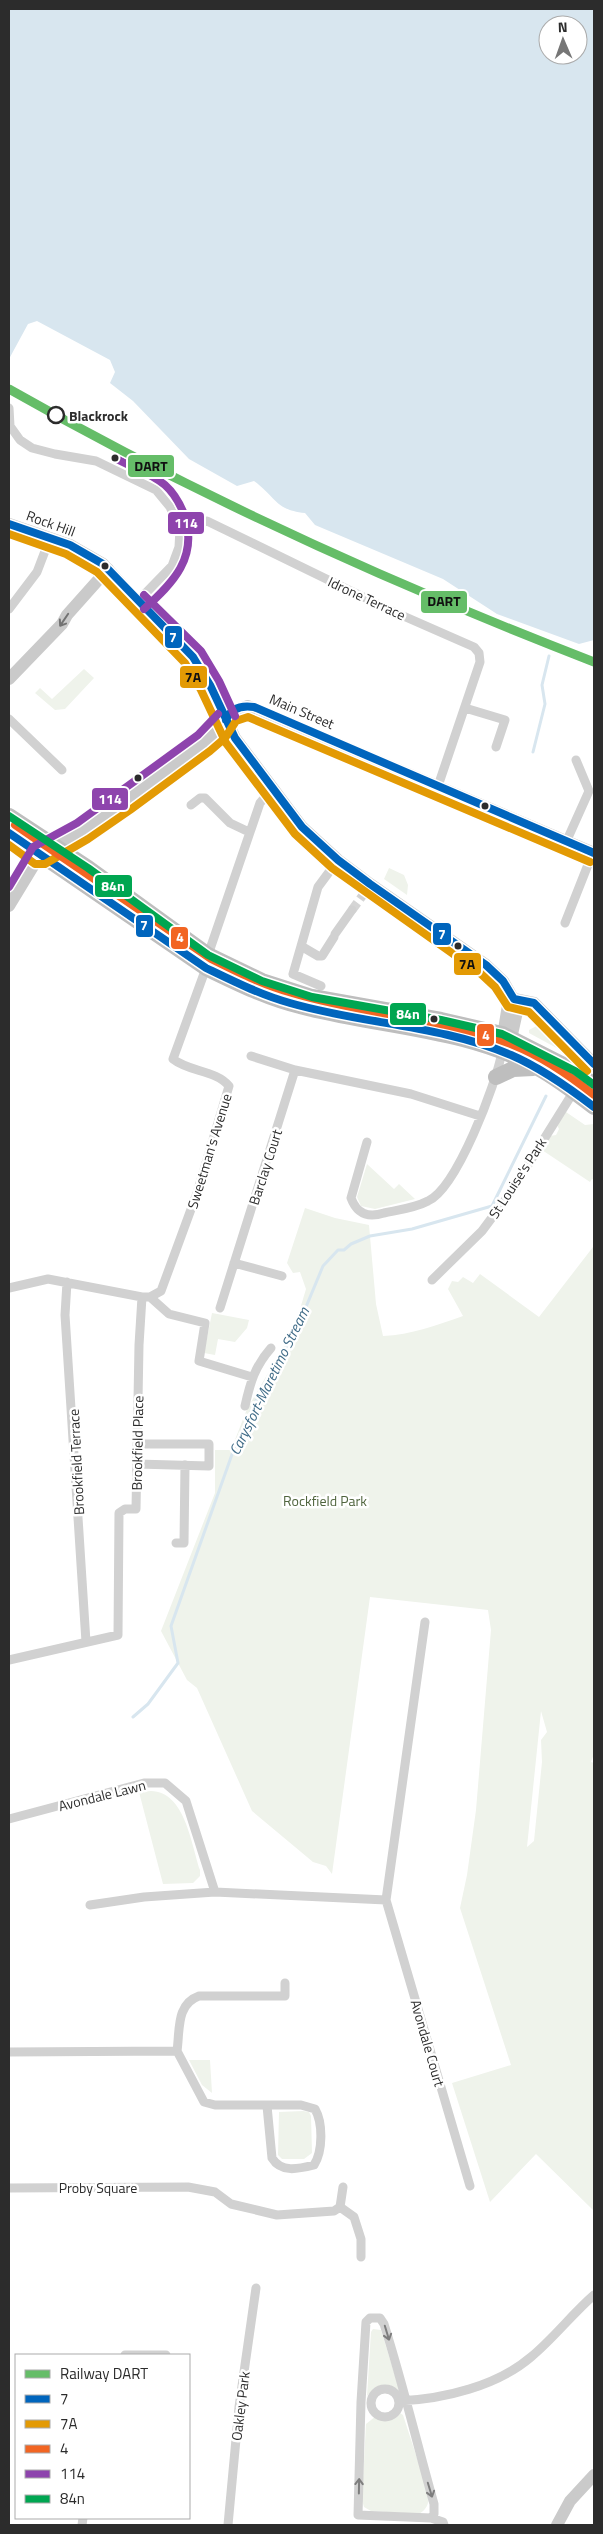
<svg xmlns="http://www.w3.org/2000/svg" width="603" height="2534" viewBox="0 0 603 2534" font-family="'Titillium Web',sans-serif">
  <rect width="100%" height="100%" fill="#fff"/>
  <!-- green -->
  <path fill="#eff3eb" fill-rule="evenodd" d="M84 669 94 678 65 709 55 710 35 693 40 688 52 699Z
    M389 868 404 875 408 885 407 895 384 879Z
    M542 1023 572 1052 577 1059 529 1033V1030Z
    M566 1112 585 1125 594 1124V1180L592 1179 590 1182 542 1150 550 1136 556 1135 559 1129 557 1125Z
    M367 1164 394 1189 399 1184 415 1199 375 1209 361 1206 357 1197Z
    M305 1208 335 1218 369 1225 376 1304 383 1336C411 1335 437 1325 463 1316L448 1289 452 1281 458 1282 463 1277 473 1283 480 1274 539 1317 593 1247 594 1248V1754L591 1762 594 1763V2211L536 2154 490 2202 452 2083 511 2065 460 1908 467 1875 476 1810 491 1630 488 1610 370 1597 332 1874 326 1866 313 1862 252 1811 197 1688 187 1680 161 1631 215 1493V1450H231L247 1409 294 1329 306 1289 300 1272 293 1273 287 1263ZM541 1711 547 1732 541 1740 542 1762 534 1841 527 1847Z
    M212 1313 249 1320 247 1328 235 1342 218 1339 215 1355 204 1353Z
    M151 1791C185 1792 191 1843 200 1870V1876L193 1883 163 1884 139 1792Z
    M189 2060H210L212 2093 202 2085Z
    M303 2111 309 2112 311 2116 312 2153 304 2159H282L278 2155 279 2112Z
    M373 2329 381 2330 400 2392C387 2384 377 2384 367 2396L371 2332Z
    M400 2413 403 2415 429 2495C429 2504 426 2511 418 2514L371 2511 364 2507 362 2500 366 2424 376 2416 387 2419Z"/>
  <!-- water -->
  <path fill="#d8e6ef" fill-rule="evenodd" d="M9 9H594V640L579 644 497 614 443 579 315 525 305 513C275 510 276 497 254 481L237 486 189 459 133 401 110 383 115 372 110 360 37 321 28 324 9 359ZM548 25H578V55H548Z"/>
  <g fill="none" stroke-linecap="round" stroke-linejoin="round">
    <!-- stream -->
    <path stroke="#d8e6ef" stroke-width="3" d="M533 752 545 704 542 685 549 656
      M133 1717 148 1704 178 1663 171 1626 235 1446 263 1386 296 1331 323 1266 338 1250H344L351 1244 370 1236 412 1229 492 1206 546 1096"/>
    <!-- street-tunnel -->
    <path stroke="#d5d5d5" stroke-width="9" stroke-dasharray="9 4.5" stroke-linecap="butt" d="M352 910 363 895"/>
    <!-- street -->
    <path stroke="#d1d1d1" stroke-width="9" d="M9 408 10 426 20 440 32 448 55 454 96 461 156 490 170 507 180 529 179 547 172 566 137 602
      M180 529 207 521 392 611 474 647 479 653 480 662 438 786
      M9 609 37 572 50 538
      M465 708 505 720 496 747
      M9 719 62 770
      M191 805 200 798H205L230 823 249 832
      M567 840 589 791 576 760
      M363 895 370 884
      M565 923 593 852
      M335 934 352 910
      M301 946 318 956H322L334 937
      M208 955 260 803 272 789
      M321 986 293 974 318 887 338 860
      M251 1056 295 1070 411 1094 480 1116
      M367 1142 351 1198C357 1214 368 1218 384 1213 398 1210 415 1208 428 1201 457 1188 496 1084 502 1052
      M234 1263 282 1276
      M432 1280 482 1231 511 1192 574 1091
      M67 1282 65 1315 86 1642
      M9 1288 48 1279 142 1297H150L161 1291 197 1193 229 1086C216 1070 189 1072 173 1059L206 968
      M150 1297 169 1314 205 1323 199 1361 252 1377
      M220 1308 295 1070
      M245 1406C250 1383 255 1366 271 1348
      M137 1464 209 1466V1444H138
      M176 1543H184L185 1465
      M9 1660 118 1635 119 1513 125 1509H136L139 1345 142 1297
      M9 1819 144 1783H165L186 1801 215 1892
      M386 1900 425 1622
      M90 1905 144 1897 215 1892 386 1900 470 2186
      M177 2051C180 2030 176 2004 199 1996H285V1983
      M9 2052 177 2051 204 2102 215 2105H301L315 2109C323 2123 323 2151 314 2165 298 2169 281 2173 272 2158L267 2106
      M9 2188 188 2187 215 2192 231 2204 277 2215 334 2211 340 2207 343 2187
      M340 2207 354 2217 361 2239V2257
      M125 2355H166
      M371 2403a14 14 0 1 1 28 0a14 14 0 1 1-28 0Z
      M399 2401C444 2399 497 2386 531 2357 554 2338 572 2314 594 2295
      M431 2518 434 2514V2504C417 2444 403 2384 384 2324L380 2318H370L366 2322 361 2402 358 2515 431 2518 443 2522 444 2525
      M82 2525 83 2518
      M228 2525 239 2407 256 2288"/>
    <!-- secondary -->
    <path stroke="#cacaca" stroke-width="12" d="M9 524 70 545 103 564 147 612 193 657 210 685 235 738 302 827 338 860 370 884 486 965 503 981 518 1007 511 1039 506 1046
      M9 679 62 624 67 615 108 569
      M9 906 40 855 82 831 204 743 217 732 229 713 248 706 594 853
      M502 1042 508 1005 514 999 534 1003 594 1064
      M557 2525 570 2501 594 2475"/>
    <!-- highway -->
    <path stroke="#bebebe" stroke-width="16" d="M9 816 88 868 208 955 262 981 312 997 441 1020 502 1034 575 1071 594 1085
      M9 833 206 968C237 983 267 998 300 1006 378 1027 467 1028 538 1068 558 1079 576 1093 594 1107
      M496 1077 513 1069 533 1068"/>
    <defs>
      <path id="bus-1" d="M9 524 70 545 103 564 193 657 210 685 235 738 302 827 338 860 370 884 486 965 503 981 514 999 534 1003 594 1064
        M226 720C231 708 241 705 254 707L594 853
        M9 833 206 968C233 981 261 995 290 1003 362 1024 441 1025 511 1055 541 1068 568 1087 594 1107"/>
      <path id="bus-2" d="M9 534 66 554 97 572 185 663 201 690 226 743 295 834 332 868 480 973 495 987 508 1007 529 1012 587 1071
        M9 845 35 864H45L88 839 130 810 210 751 225 738 236 721 248 717 590 862"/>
      <path id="bus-3" d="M15 825 211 959C237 972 263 985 292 993 365 1015 442 1017 513 1045 543 1057 569 1075 594 1095"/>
      <path id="bus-4" d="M115 458C131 467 151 473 165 485 174 493 180 504 184 514 199 557 173 583 144 609
        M144 595 201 651 219 681 235 716
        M9 887 33 847 77 823 198 735 218 714"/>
      <path id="bus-5" d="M9 816 88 868 208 955 262 981 312 997 441 1020 502 1034 575 1071 594 1085"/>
    </defs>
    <!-- bus-1 casing -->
    <use href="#bus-1" stroke="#fff" stroke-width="11"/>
    <!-- bus-2 casing -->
    <use href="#bus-2" stroke="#fff" stroke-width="11"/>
    <!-- bus-3 casing -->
    <use href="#bus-3" stroke="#fff" stroke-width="11"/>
    <!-- bus-4 casing -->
    <use href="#bus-4" stroke="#fff" stroke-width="11"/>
    <!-- bus-5 casing -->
    <use href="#bus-5" stroke="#fff" stroke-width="11"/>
    <!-- bus-1 -->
    <use href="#bus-1" stroke="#0065bd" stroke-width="8"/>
    <!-- bus-2 -->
    <use href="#bus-2" stroke="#e39a04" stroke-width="8"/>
    <!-- bus-3 -->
    <use href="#bus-3" stroke="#f26522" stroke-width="8"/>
    <!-- bus-4 -->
    <use href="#bus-4" stroke="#8e44ad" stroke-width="8"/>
    <!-- bus-5 -->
    <use href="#bus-5" stroke="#00a651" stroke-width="8"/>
    <defs>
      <path id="rail-1" d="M9 389C197 496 392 584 594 662"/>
    </defs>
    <!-- rail-1 casing -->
    <use href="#rail-1" stroke="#fff" stroke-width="12"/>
    <!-- rail-1 -->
    <use href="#rail-1" stroke="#65bd68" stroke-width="9"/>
  </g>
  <!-- one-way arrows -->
  <defs><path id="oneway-shaft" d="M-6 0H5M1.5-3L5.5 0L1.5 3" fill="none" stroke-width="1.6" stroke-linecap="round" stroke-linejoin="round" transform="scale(1.25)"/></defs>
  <use stroke="#737373" href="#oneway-shaft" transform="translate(64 620) rotate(124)"/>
  <g stroke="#7e7e7e">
    <use href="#oneway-shaft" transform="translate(387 2333) rotate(73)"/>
    <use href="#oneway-shaft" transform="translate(359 2486) rotate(-89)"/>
    <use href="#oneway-shaft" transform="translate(430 2490) rotate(73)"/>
  </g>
  <!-- markers -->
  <circle fill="#fff" stroke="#2c2c2c" stroke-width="2.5" cx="56" cy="415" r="8"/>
  <g fill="#2c2c2c" stroke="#fff" stroke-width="2">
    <circle cx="115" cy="458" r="4.5"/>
    <circle cx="105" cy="566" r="4.5"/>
    <circle cx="138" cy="778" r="4.5"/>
    <circle cx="485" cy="806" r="4.5"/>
    <circle cx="458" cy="946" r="4.5"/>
    <circle cx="434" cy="1019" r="4.5"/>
  </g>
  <g text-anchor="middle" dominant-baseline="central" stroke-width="5" stroke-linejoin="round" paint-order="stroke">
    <!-- stop labels -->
    <g font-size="14" font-weight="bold" fill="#2c2c2c" stroke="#fff" text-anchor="start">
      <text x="69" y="415">Blackrock</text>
    </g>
    <!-- street labels -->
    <g font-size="14" fill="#2c2c2c" stroke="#fff">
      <text transform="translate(51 523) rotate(20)">Rock Hill</text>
      <text transform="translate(367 598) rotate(25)">Idrone Terrace</text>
      <text transform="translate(302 711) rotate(23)">Main Street</text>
      <text transform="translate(209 1151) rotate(-73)">Sweetman's Avenue</text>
      <text transform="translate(265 1167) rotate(-72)">Barclay Court</text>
      <text transform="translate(517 1178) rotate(-57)">St Louise's Park</text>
      <text transform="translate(137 1443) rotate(-89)">Brookfield Place</text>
      <text transform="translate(76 1462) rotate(-93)">Brookfield Terrace</text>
      <text transform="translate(102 1795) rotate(-14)">Avondale Lawn</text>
      <text transform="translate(428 2043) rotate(74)">Avondale Court</text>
      <text x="98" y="2187">Proby Square</text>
      <text transform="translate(240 2406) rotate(-83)">Oakley Park</text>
    </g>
    <!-- park labels -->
    <g font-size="14" fill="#4f643d" stroke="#fff">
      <text x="325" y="1500">Rockfield Park</text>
    </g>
    <!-- water labels -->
    <g font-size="15" font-style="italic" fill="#406c88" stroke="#fff">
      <text transform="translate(269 1381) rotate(-64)">Carysfort-Maretimo Stream</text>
    </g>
  </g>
  <g stroke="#fff" stroke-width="2">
    <rect x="127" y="454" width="48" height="24" rx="5" fill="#65bd68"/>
    <rect x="167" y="511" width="38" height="24" rx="5" fill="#8e44ad"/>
    <rect x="420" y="590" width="48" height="24" rx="5" fill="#65bd68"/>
    <rect x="164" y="625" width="19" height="24" rx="5" fill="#0065bd"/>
    <rect x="179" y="665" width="29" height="24" rx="5" fill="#e39a04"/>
    <rect x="91" y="787" width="38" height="24" rx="5" fill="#8e44ad"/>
    <rect x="94" y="874" width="39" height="24" rx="5" fill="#00a651"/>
    <rect x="135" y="914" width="19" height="24" rx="5" fill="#0065bd"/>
    <rect x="432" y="922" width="20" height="24" rx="5" fill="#0065bd"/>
    <rect x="170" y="926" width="19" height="24" rx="5" fill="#f26522"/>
    <rect x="453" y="952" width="29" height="24" rx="5" fill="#e39a04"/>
    <rect x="389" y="1002" width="38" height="24" rx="5" fill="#00a651"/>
    <rect x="476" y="1023" width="19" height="24" rx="5" fill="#f26522"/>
  </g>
  <g font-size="14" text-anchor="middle" font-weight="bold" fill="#fff">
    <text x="186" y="528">114</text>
    <text x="173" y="642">7</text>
    <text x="110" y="804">114</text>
    <text x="113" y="891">84n</text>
    <text x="144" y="930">7</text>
    <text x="442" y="939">7</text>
    <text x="180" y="942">4</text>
    <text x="408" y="1019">84n</text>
    <text x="486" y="1040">4</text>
  </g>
  <g font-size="14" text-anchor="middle" font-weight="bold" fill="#111">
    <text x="151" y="471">DART</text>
    <text x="444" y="606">DART</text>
    <text x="193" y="682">7A</text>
    <text x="467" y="969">7A</text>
  </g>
  <!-- border -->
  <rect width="603" height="2534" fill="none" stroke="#2c2c2c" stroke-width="20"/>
  <!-- legend -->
  <rect x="15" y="2354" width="175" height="165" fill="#ffffff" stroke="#ababab"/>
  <rect x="25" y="2370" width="25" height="8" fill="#65bd68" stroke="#ababab"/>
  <text x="60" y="2379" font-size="15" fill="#2c2c2c">Railway DART</text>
  <rect x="25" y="2395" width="25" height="8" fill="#0065bd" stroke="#ababab"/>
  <text x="60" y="2404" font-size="15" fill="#2c2c2c">7</text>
  <rect x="25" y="2420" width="25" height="8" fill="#e39a04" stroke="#ababab"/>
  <text x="60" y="2429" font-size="15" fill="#2c2c2c">7A</text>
  <rect x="25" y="2445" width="25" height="8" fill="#f26522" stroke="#ababab"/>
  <text x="60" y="2454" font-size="15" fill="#2c2c2c">4</text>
  <rect x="25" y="2470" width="25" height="8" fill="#8e44ad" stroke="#ababab"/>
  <text x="60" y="2479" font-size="15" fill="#2c2c2c">114</text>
  <rect x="25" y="2495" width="25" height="8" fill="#00a651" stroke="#ababab"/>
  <text x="60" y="2504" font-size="15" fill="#2c2c2c">84n</text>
  <!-- north arrow -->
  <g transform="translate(563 40) rotate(358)"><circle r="24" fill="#ffffff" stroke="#ababab"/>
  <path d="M0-4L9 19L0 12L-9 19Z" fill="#767676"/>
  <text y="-8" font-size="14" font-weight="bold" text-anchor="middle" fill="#2c2c2c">N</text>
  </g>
</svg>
